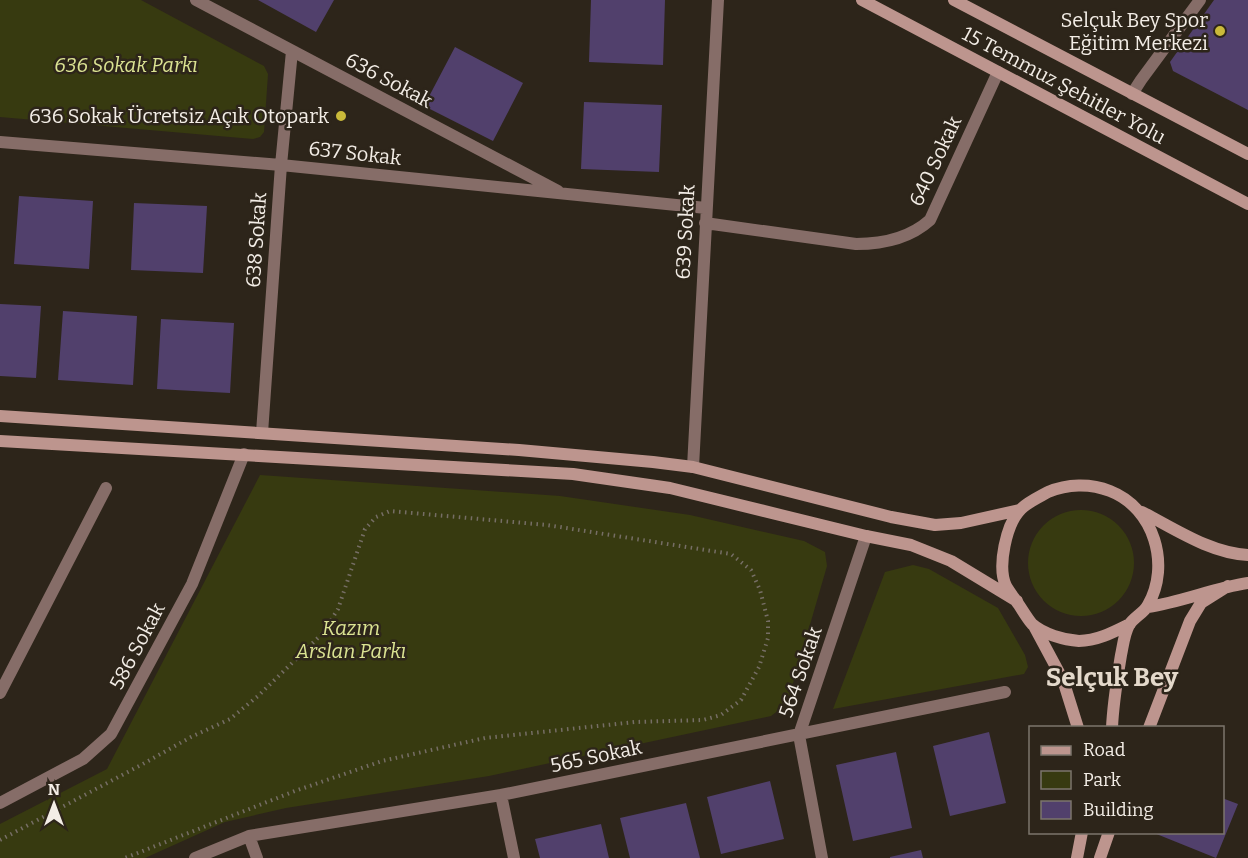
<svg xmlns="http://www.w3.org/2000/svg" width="1248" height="858" viewBox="0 0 1248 858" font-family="Bitter,serif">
  <rect width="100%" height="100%" fill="#2d251a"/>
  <!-- green -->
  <path fill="#373a10" d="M0 0H141L264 66 268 74 264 132 260 137 253 139 0 117Z
    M260 475 560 496 690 515 804 541 825 552 827 566 789 697 784 706 771 716 489 776 286 808 225 822 145 858H0V824L107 769Z
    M1028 563a53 53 0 1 1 106 0a53 53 0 1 1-106 0Z
    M913 565 929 569 998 608 1025 655 1028 667 1024 674 833 709 885 572Z"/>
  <!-- building -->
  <path fill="#51406c" d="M258 0H334L316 32Z
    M591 0H665L663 65 589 62Z
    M1214 0H1248V110L1173 71 1170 62Z
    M455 47 523 83 493 141 424 106Z
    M584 102 662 105 659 172 581 169Z
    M19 196 93 201 89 269 14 264Z
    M134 203 207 206 203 273 131 270Z
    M0 304 41 306 36 378 0 376Z
    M63 311 137 316 133 385 58 380Z
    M161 319 234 323 230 393 157 389Z
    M989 732 1006 803 950 816 933 746Z
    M896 752 912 828 853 841 836 765Z
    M770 781 784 839 721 854 707 797Z
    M1222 798 1238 804 1216 858 1154 833 1222 832Z
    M686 803 700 858H630L620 818Z
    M601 824 609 858H540L535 839Z
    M921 850 923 858H890V857Z"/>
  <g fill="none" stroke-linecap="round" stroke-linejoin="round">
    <!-- path -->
    <path stroke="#766e65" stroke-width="4" stroke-dasharray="1.5 4.5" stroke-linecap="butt" d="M0 840 141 765 191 737 230 719 258 696 323 633 338 609 365 529 376 517 390 511 547 525 731 554 751 570 760 590 768 621V638L759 667 741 700 721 715 703 720 635 722 485 738 382 761 295 791 125 858"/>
    <!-- street -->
    <path stroke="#866d68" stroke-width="12" d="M196 0 558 191
      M1132 94 1141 80 1200 0
      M0 142 281 165 706 208
      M705 223 856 244C883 244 910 238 930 220L998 72
      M262 433 281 165 292 51
      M693 467 718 0
      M0 693 106 488
      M501 795 514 858
      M0 803 83 759 111 734 192 584 244 454
      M249 836 257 858
      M195 858 249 836 501 795 1005 692
      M822 858 799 735 866 536"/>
    <!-- secondary -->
    <path stroke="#bd958e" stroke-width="12" d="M862 0 1248 204
      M954 0 1248 154
      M0 416 519 450 653 462 693 467 891 517 935 525 961 523 1020 510
      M0 441 573 474 670 488 866 536 911 545 951 561 1017 601
      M1142 512C1175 529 1210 553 1248 555
      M1148 607C1182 602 1214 588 1248 583
      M1034 626 1063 680 1078 728
      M1112 728C1113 703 1117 680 1121 655 1123 646 1124 634 1129 625 1134 617 1144 613 1148 605 1171 565 1154 508 1110 491 1090 483 1067 484 1048 492 1039 497 1028 502 1021 509 1006 524 997 567 1006 586 1010 593 1015 599 1019 605 1023 611 1027 618 1032 624 1043 634 1064 640 1079 641 1097 641 1114 632 1130 624
      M1149 728 1190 621 1201 603 1228 586
      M1077 858 1082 832
      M1100 858 1109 832"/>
  </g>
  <!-- markers -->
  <g fill="#caba3a" stroke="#2d251a" stroke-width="2">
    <circle cx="1220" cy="31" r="6"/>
    <circle cx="341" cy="116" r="6"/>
  </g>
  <g text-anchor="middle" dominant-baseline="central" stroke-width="5" stroke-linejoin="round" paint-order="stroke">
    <!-- poi labels -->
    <g font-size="20" fill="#f3ede6" stroke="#2d251a" text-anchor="end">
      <text x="1208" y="20">Selçuk Bey Spor<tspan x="1208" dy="23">Eğitim Merkezi</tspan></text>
      <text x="329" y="116">636 Sokak Ücretsiz Açık Otopark</text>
    </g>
    <!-- park labels -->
    <g font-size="20" font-style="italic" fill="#dbe392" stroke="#2d251a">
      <text x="126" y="65">636 Sokak Parkı</text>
      <text x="351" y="628">Kazım<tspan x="351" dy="23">Arslan Parkı</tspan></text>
    </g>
    <!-- street labels -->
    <g font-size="20" fill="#f3ede6" stroke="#2d251a">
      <text transform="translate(389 80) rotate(28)">636 Sokak</text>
      <text transform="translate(1064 85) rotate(28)">15 Temmuz Şehitler Yolu</text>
      <text transform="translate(355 153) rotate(6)">637 Sokak</text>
      <text transform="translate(935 161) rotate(-65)">640 Sokak</text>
      <text transform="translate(685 232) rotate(-87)">639 Sokak</text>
      <text transform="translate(256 240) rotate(-86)">638 Sokak</text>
      <text transform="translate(137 646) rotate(-62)">586 Sokak</text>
      <text transform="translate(800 672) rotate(-71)">564 Sokak</text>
      <text transform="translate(596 756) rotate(-12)">565 Sokak</text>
    </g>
    <!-- district labels -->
    <g font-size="26" font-weight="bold" fill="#e4d9cb" stroke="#2d251a">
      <text x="1112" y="677">Selçuk Bey</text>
    </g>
  </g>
  <!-- legend -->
  <rect x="1029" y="726" width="195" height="108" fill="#2d251a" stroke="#7c756c" stroke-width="1.5"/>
  <rect x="1041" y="746" width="30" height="9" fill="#bd958e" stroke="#7c756c" stroke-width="1.5"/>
  <text x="1083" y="756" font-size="18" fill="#f3ede6">Road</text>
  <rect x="1041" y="771" width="30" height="18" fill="#373a10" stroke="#7c756c" stroke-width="1.5"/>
  <text x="1083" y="786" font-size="18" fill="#f3ede6">Park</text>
  <rect x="1041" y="801" width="30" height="18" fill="#51406c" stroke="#7c756c" stroke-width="1.5"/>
  <text x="1083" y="816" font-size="18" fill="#f3ede6">Building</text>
  <!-- north arrow -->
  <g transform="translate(54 804)" stroke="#2d251a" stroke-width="4.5" paint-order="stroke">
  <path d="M0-4.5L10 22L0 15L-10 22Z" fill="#f3ede6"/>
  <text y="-9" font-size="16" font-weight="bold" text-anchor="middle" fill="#f3ede6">N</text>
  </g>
</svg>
